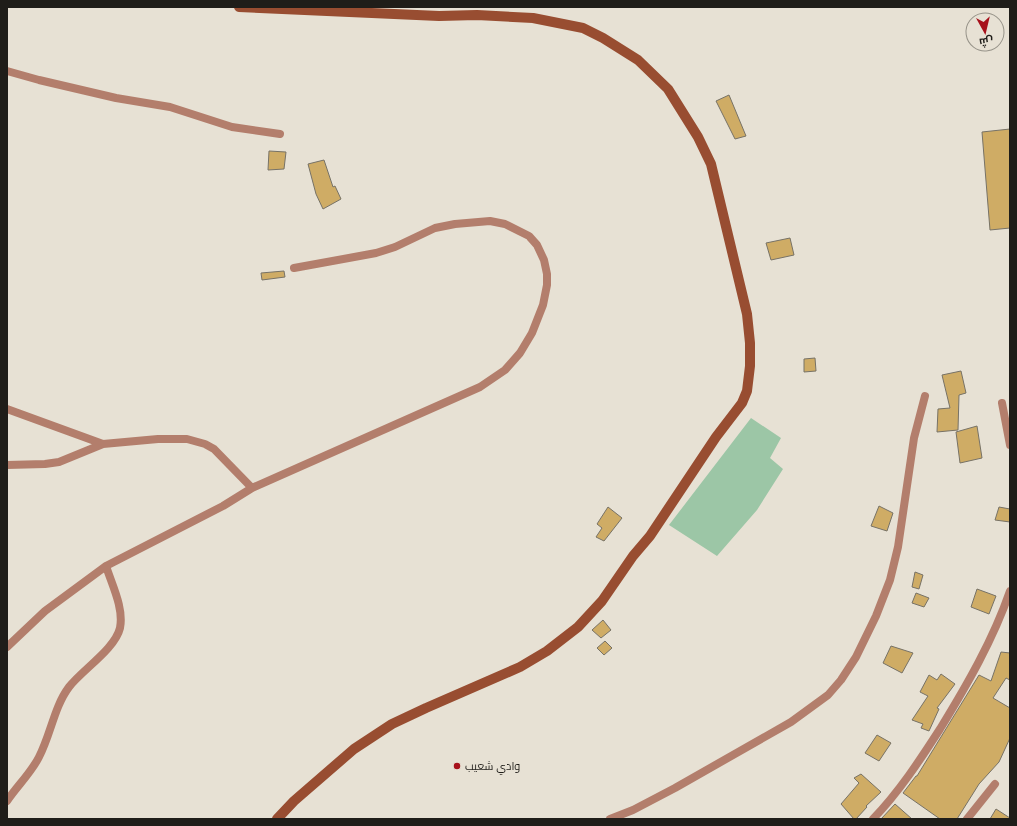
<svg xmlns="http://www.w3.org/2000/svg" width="1017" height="826" viewBox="0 0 1017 826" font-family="'DM Sans',Cairo,sans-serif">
  <rect width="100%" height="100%" fill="#e7e1d4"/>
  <!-- green -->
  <path fill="#9cc6a6" d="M751 418 781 438 770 458 783 469 757 510 717 556 669 525Z"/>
  <!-- building -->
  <path fill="#cfac65" stroke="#777266" d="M729 95 746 136 735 139 716 101Z
    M1010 129V228L990 230 982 132Z
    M269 151 286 152 284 169 268 170Z
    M324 160 333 187 335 186 341 199 323 209 316 194 308 164Z
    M790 238 794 255 771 260 766 243Z
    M284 271 285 277 262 280 261 273Z
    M815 358 816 371 804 372V359Z
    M961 371 966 393 959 395 958 430 937 432 938 409 950 408 942 375Z
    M977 426 982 458 960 463 956 432Z
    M879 506 893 513 887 531 871 526Z
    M608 507 622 518 604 541 596 537 602 528 597 524Z
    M999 507 1010 509V522L995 520Z
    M915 572 923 575 919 589 912 587Z
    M977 589 996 596 989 614 971 607Z
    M916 593 929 598 924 607 912 603Z
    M603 620 611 630 601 638 592 630Z
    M605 641 612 648 604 655 597 648Z
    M891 646 913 653 902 673 883 663Z
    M1001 652 1010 653V680L1006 678 993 698 1010 708V738L999 762 979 784 957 819H940L903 793 916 776H917L979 675 991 681Z
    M941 674 955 684 937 708 939 709 929 731 921 728 923 724 912 720 928 696 920 692 929 675 937 680Z
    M877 735 891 743 879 761 865 753Z
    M861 774 881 792 866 806 867 807 856 819H854L841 804 859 783 854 778Z
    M895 804 912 819H881Z
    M996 809 1010 818V819H990Z"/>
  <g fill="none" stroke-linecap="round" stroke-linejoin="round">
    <!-- minor -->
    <path stroke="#b37e6c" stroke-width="8" d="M7 71 39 80 116 98 170 107 232 127 280 134
      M1002 403 1010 445
      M7 409 103 444
      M7 465 45 464 59 462 103 444 158 439H187L205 444 214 449 252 488 223 506 106 566
      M252 488 480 387 505 370 520 353 532 333 543 305 547 285V274L544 260 537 245 529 236 505 224 490 221 455 224 435 228 395 247 376 253 294 268
      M7 647 45 611 106 566C112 585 124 608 120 628 115 649 82 670 69 687 54 707 51 734 39 757 31 773 17 786 7 801
      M610 819 633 810 675 788 791 722 828 695 841 680 856 657 876 616 890 580 898 547 914 438 925 396
      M873 819C899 792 920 760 940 729 967 685 993 640 1010 591
      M967 819 995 784"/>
    <!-- secondary -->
    <path stroke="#984d31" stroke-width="10" d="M239 7 439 16 477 15 533 18 583 28 603 38 638 60 668 89 698 137 711 164 747 314 750 343V366L747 391 742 403 716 437 650 536 633 556 602 601 578 627 547 651 520 667 426 708 392 724 354 749 294 801 277 819"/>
  </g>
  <!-- markers -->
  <circle fill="#a7111b" stroke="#e7e1d4" stroke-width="1.5" cx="457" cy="766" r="4"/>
  <g text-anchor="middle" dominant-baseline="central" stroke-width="3.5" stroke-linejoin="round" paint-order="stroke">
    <!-- poi labels -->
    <g font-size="11" fill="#1f1d19" stroke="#e7e1d4" text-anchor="start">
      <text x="465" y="766">وادي شعيب</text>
    </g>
  </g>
  <!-- border -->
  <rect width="1017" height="826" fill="none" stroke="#1f1d19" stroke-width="16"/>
  <!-- north arrow -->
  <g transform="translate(985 32) rotate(172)"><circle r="19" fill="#e7e1d4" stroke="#979389"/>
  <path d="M0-3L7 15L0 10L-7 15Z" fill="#a7111b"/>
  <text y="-6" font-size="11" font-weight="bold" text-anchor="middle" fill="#1f1d19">ش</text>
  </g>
</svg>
